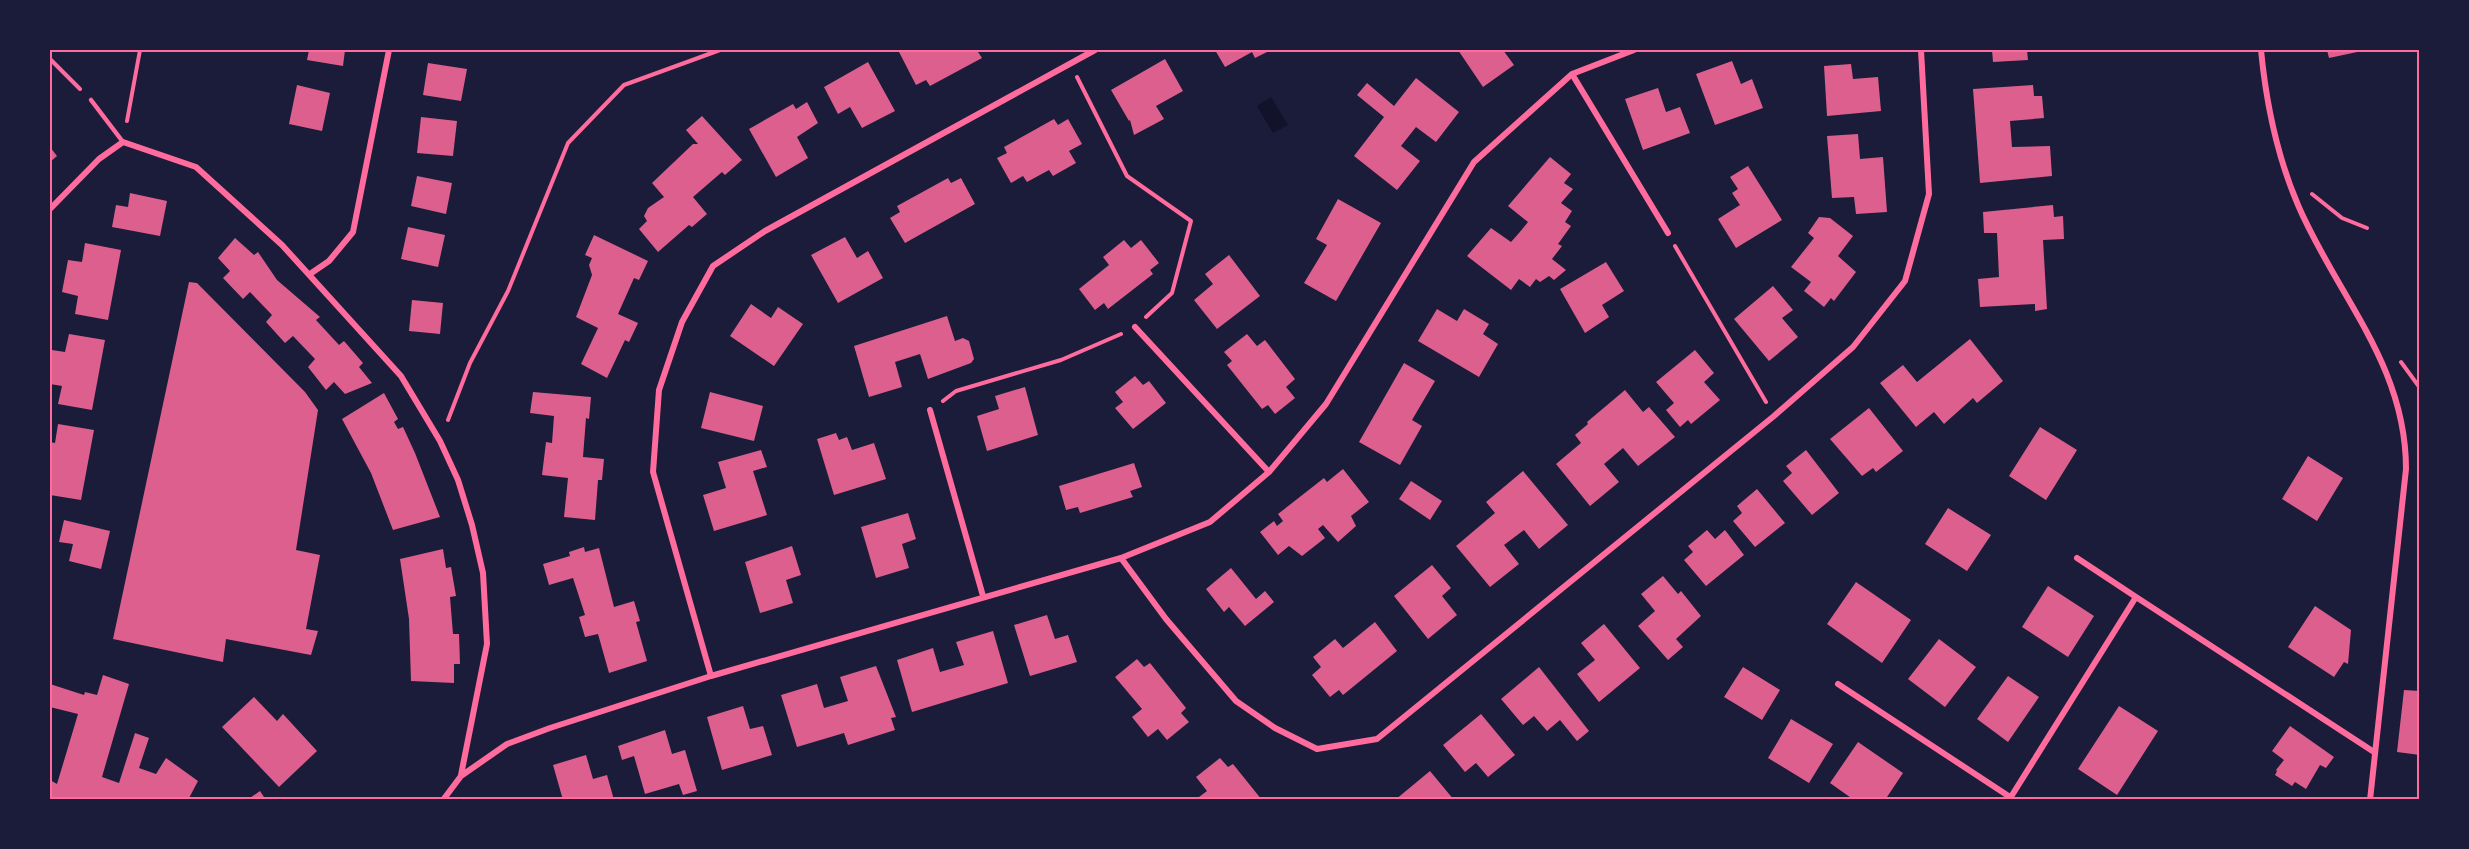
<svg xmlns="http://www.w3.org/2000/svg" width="2469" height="849" viewBox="0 0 2469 849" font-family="'Alegreya Sans',sans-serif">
  <rect width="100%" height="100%" fill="#1b1b3a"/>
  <!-- water -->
  <path fill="#12122b" d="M1271 97 1288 125 1273 133 1257 106Z"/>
  <!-- building -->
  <path fill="#dd5f8e" d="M309 50H345L343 66 307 60Z
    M898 50H982L978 52 982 58 930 86 926 80 916 85Z
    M1215 50H1271L1255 58 1252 52 1225 67Z
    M1458 50H1503L1514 65 1483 87Z
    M1992 50H2027L2028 60 1993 62Z
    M2327 50H2362V51L2329 58Z
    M1165 59 1183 91 1156 106 1164 119 1134 135 1130 120 1129 121 1111 90Z
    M1732 61 1741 84 1752 79 1763 108 1715 125 1696 74Z
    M868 62 895 111 862 128 850 107 838 114 824 87Z
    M428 63 467 69 461 101 423 95Z
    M1851 64 1853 79 1878 77 1881 111 1827 116 1824 66Z
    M1416 78 1459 112 1436 142 1416 127 1401 146 1420 161 1397 190 1354 156 1384 117 1357 95 1367 83 1394 106Z
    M297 85 330 93 322 131 289 124Z
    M2033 85 2034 96H2042L2044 118 2010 121 2012 147 2050 146 2052 176 1980 183 1973 89Z
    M1658 88 1666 112 1680 107 1690 133 1643 150 1625 99Z
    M807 102 818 123 797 137 808 158 776 177 749 129 793 104 796 109Z
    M702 116 742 160 725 175 722 172 693 197 707 214 692 227 689 225 658 252 639 229 647 221 644 216 648 208 664 197 652 183 693 144H698L686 130Z
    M421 117 457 121 453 156 417 153Z
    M1054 119 1058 125 1068 119 1082 144 1069 151 1076 163 1053 176 1049 170 1027 182 1023 176 1011 183 997 158 1007 153 1004 147Z
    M1858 134 1860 159 1883 157 1887 212 1856 214 1854 197 1832 198 1827 136Z
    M50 147 57 156 50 162Z
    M1550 157 1571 174 1564 183 1573 189 1561 203 1572 211 1565 222 1571 226 1558 244 1562 246 1552 259 1566 270 1554 280 1549 276 1540 282 1536 279 1530 287 1519 279 1511 290 1467 256 1491 228 1511 242 1519 233 1528 222 1508 206Z
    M1748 166 1782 220 1736 248 1718 219 1740 205 1732 193 1738 189 1730 177Z
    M417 176 452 183 446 214 411 206Z
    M948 178 951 183 961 178 975 204 905 243 890 218 900 212 897 206Z
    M130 193 167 201 160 236 112 227 116 205 128 207Z
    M1338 199 1381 223 1336 301 1304 283 1327 245 1316 239Z
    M2053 205 2054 217 2063 216 2064 239 2043 240 2047 309 2035 311V304L1980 307 1978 279 1999 277 1997 233H1984L1983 212Z
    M1819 217 1830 218 1853 236 1838 256 1856 272 1834 301 1831 298 1824 307 1804 291 1811 282 1791 267 1814 238 1808 233Z
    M408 227 445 235 438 267 401 259Z
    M594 235 648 261 639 280 634 278 618 314 638 323 629 342 625 340 607 378 581 364 598 328 576 317 592 275 589 265 592 258 585 255Z
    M845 237 857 258 868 251 883 278 838 303 811 255Z
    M235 238 254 255 258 252 277 280 320 317 316 320 339 345 344 341 363 363 359 367 372 383 345 394 334 382 326 390 308 367 315 359 293 336 285 343 266 322 272 315 250 292 243 299 223 278 230 271 218 258Z
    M1124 240 1131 248 1141 240 1159 263 1150 270 1153 274 1108 309 1104 303 1095 310 1079 289 1109 265 1103 257Z
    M85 243 121 250 108 320 75 314 78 296 62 292 68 260 82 262Z
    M1229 255 1260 296 1217 329 1194 300 1213 284 1205 274Z
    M1606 262 1624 291 1602 305 1609 317 1585 333 1560 289Z
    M189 282 197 283 305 392 318 410 296 550 320 555 306 629 318 631 311 655 226 639 223 662 113 639Z
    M1773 286 1793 310 1782 318 1798 337 1769 361 1734 319Z
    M412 300 443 303 440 334 409 331Z
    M751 304 771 318 778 307 803 324 774 366 730 336Z
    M1437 309 1457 321 1464 309 1489 324 1483 334 1498 344 1479 377 1418 341Z
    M947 316 955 341 963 338 969 341 974 359 971 363 928 379 920 354 895 362 902 387 869 397 854 346Z
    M69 334 105 340 92 410 58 404 62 386 50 384 52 350 65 352Z
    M1247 334 1257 346 1265 340 1295 379 1286 387 1295 398 1275 414 1268 405 1262 409 1227 365 1232 361 1224 352Z
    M1970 339 2003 381 1977 403 1973 398 1944 424 1934 412 1916 427 1880 383 1903 365 1917 382Z
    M1695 350 1714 373 1704 382 1720 400 1691 424 1688 420 1680 427 1666 410 1674 403 1656 382Z
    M1404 363 1435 381 1412 420 1422 426 1400 465 1359 442Z
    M1135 376 1143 385 1149 381 1166 403 1133 429 1115 408 1123 402 1115 392Z
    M1025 387 1038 435 987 451 977 416 999 409 995 396Z
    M1625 390 1643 412 1649 407 1675 437 1638 466 1623 448 1604 464 1619 482 1590 506 1556 464 1581 443 1575 435 1588 424 1587 422Z
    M533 392 591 397 589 419 586 418 583 457 604 459 602 480H598L595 520 564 517 568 478 542 475 546 442 552 443 554 416 530 413Z
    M710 392 763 406 754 441 701 428Z
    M384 393 398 419 394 422 398 429 403 427 415 453 440 517 393 530 371 473 342 419Z
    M1869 408 1903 451 1876 472 1873 468 1862 476 1830 439Z
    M58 424 94 430 81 500 50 495V442L55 443Z
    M2040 427 2077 450 2046 500 2009 476Z
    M836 433 839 440 847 437 852 450 874 443 886 479 834 495 817 439Z
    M761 450 767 467 753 471 767 515 714 531 703 495 726 488 718 462Z
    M1806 450 1839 493 1812 515 1783 481 1792 473 1786 466Z
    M2308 456 2343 478 2317 521 2282 499Z
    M1134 463 1142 487 1130 491 1133 497 1080 513 1078 507 1066 510 1059 486Z
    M1343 469 1369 502 1351 516 1356 526 1338 542 1323 525 1318 529 1325 538 1302 556 1289 546 1278 555 1260 532 1274 521 1277 526 1283 521 1278 514 1324 478 1327 482Z
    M1523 471 1568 525 1539 549 1524 530 1504 545 1519 564 1490 587 1456 546 1495 513 1486 502Z
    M1411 481 1442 501 1430 520 1399 499Z
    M1757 489 1785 523 1755 547 1733 521 1742 513 1737 506Z
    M1948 508 1991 535 1967 571 1925 544Z
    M908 513 916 539 902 544 909 568 876 578 861 527Z
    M64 520 110 531 101 569 69 561 73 544 59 542Z
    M1707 530 1715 539 1725 530 1744 555 1706 586 1684 560 1693 552 1688 546Z
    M792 546 801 575 786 580 793 603 760 613 745 562Z
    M584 547 585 552 599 548 614 607 634 601 640 621 636 622 647 661 609 673 598 634 585 637 579 617 585 615 573 578 549 585 543 564 570 556 569 552Z
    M443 549 446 568 451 567 456 596 450 597 453 634H459L460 664H454V683L411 681 409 619 400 559Z
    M1432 565 1451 588 1442 596 1457 615 1428 639 1394 596Z
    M1231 568 1256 599 1265 591 1274 602 1245 626 1229 607 1224 612 1206 589Z
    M1663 576 1678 594 1681 591 1701 616 1676 639 1683 647 1668 660 1638 626 1655 611 1641 594Z
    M1856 582 1911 620 1882 663 1827 624Z
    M2048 586 2094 616 2068 657 2022 627Z
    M2315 606 2351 630 2348 664 2344 662 2334 677 2288 647Z
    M1047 615 1055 639 1068 635 1077 662 1030 676 1014 625Z
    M1375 622 1397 651 1343 695 1339 690 1330 697 1312 675 1321 667 1313 657 1335 639 1343 648Z
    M1604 624 1640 668 1599 702 1577 674 1595 660 1581 643Z
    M993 631 1008 683 912 712 897 660 933 648 940 672 964 665 956 642Z
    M1939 639 1976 667 1945 707 1908 679Z
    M1137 659 1144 667 1150 663 1186 708 1181 713 1189 722 1167 740 1158 729 1148 737 1132 717 1142 709 1115 677Z
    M876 666 896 717 891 718 895 730 848 745 844 733 797 747 781 695 817 684 824 708 848 701 840 677Z
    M1539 667 1589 731 1577 741 1560 720 1547 731 1534 716 1523 725 1501 699Z
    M1743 667 1780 690 1762 720 1724 697Z
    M103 675 129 684 102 777 119 783 135 733 149 738 139 768 156 774 166 758 198 781 188 800H50V780L57 784 78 714 50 707V684L84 695 85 692 97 695Z
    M2008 676 2039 697 2008 742 1977 719Z
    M2404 690 2420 691V755L2397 752Z
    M254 697 277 721 283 714 317 751 279 787 222 727Z
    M743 706 750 729 763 726 772 755 722 770 707 717Z
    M2119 706 2158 731 2117 795 2078 769Z
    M1481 714 1515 755 1488 777 1476 763 1465 772 1443 745Z
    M1791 719 1833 744 1809 783 1768 758Z
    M2290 726 2334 757 2326 768 2320 765 2306 789 2295 782 2292 786 2275 775 2277 771 2276 770 2284 760 2272 751Z
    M665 730 672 754 685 750 697 791 683 795 679 784 645 794 634 756 622 760 618 746Z
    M1858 742 1903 773 1885 800H1854L1830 783Z
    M586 755 593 779 607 775 614 800H563L553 765Z
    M1220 758 1228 767 1233 764 1262 800H1201L1199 797 1207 791 1196 777Z
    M1430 771 1454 800H1395Z
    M260 791 266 800H247Z"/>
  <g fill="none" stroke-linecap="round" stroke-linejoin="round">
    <!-- path -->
    <path stroke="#ff6b9d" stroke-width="4" d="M50 59 80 89
      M1077 77 1127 176 1191 221 1172 293 1146 317
      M127 121 140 50
      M2312 194 2342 218 2367 228
      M1675 246 1766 402
      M2401 362 2420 388
      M943 401 956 391 1061 360 1121 334
      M448 420 470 363 508 291 568 143 624 85 720 50"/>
    <!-- service -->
    <path stroke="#ff6b9d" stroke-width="4.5" d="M91 100 123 142"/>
    <!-- minor -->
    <path stroke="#ff6b9d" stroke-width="6" d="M2261 50C2266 102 2277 156 2298 205 2337 296 2406 364 2406 469L2370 800
      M1572 74 1668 233
      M50 209 99 159 123 142 196 167 282 245 401 376 440 441 458 480 472 525 483 573 487 644 461 775
      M310 274 329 261 353 232 389 50
      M1135 327 1269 472
      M930 410 983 596
      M1121 558 1166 619 1236 701 1275 728 1317 749 1377 739 1774 416 1853 347 1905 281 1929 194 1921 50
      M2077 558 2136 597
      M711 676 653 472 659 390 682 322 713 266 765 231 1095 50
      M1838 684 2010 797
      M443 800 461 776 507 744 550 728 711 676 1121 558 1210 522 1269 472 1326 404 1474 162 1572 74 1634 50
      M2009 800 2136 597 2374 752"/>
  </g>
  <!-- border -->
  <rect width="2469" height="849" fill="none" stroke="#1b1b3a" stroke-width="102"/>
  <rect x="51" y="51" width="2367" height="747" fill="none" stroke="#ff6b9d" stroke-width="2"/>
</svg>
